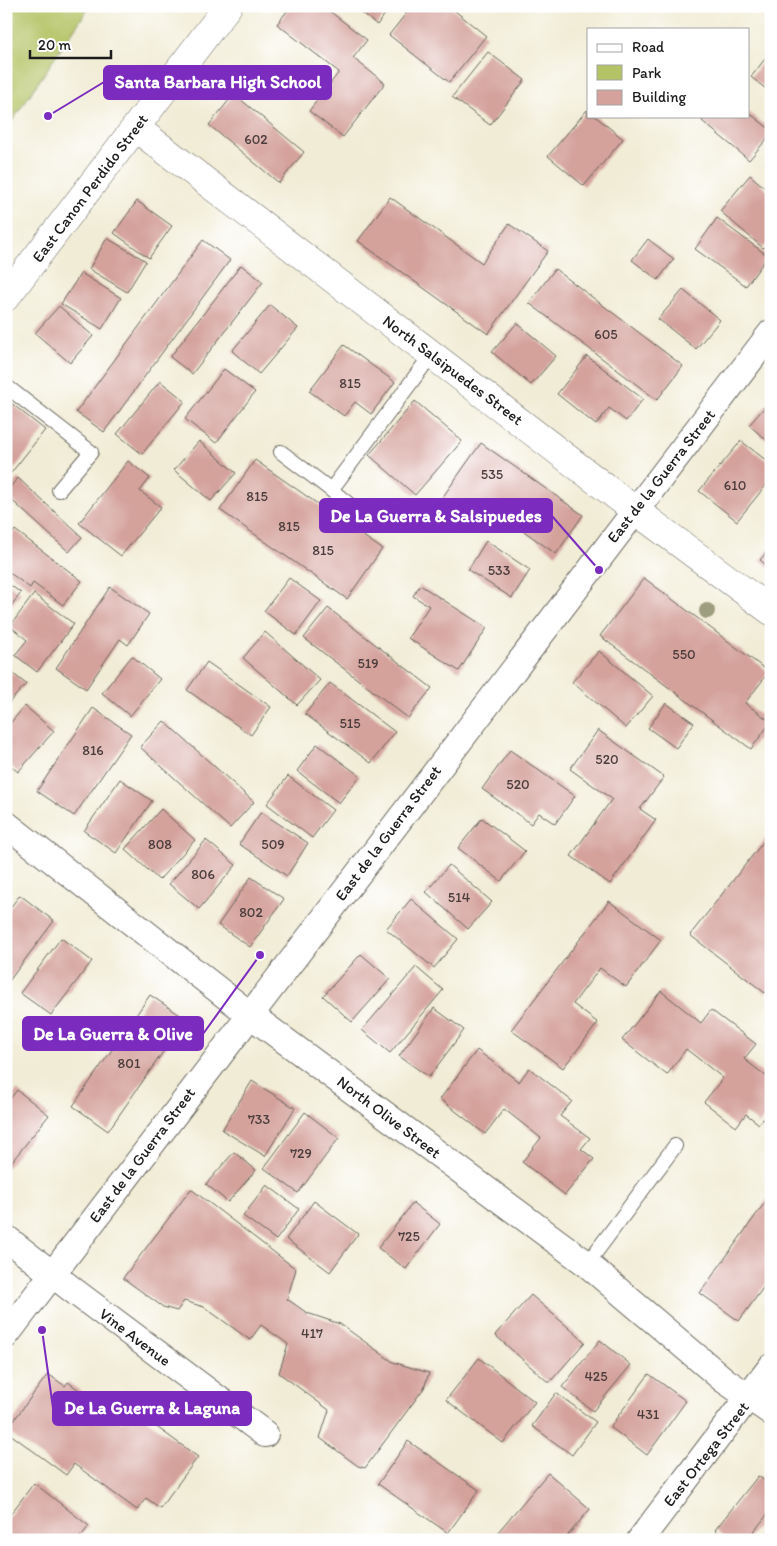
<svg xmlns="http://www.w3.org/2000/svg" width="777" height="1546" viewBox="0 0 777 1546" font-family="Itim,sans-serif">
  <rect width="100%" height="100%" fill="#fff"/>
  <filter id="ink" filterUnits="userSpaceOnUse"><feTurbulence type="fractalNoise" baseFrequency=".02" numOctaves="2"/><feDisplacementMap in="SourceGraphic" scale="10" xChannelSelector="R" yChannelSelector="G"/><feConvolveMatrix kernelMatrix="1 2 1 2 8 2 1 2 1" color-interpolation-filters="sRGB"/></filter>
  <filter id="wash" filterUnits="userSpaceOnUse"><feTurbulence type="fractalNoise" baseFrequency=".0096" numOctaves="4" result="noise"/><feDisplacementMap in="SourceGraphic" scale="20" xChannelSelector="R" yChannelSelector="G"/><feGaussianBlur stdDeviation="1.12" result="paint"/><feColorMatrix in="noise" values="0 0 0 0 0 0 0 0 0 0 0 0 0 0 0 0 0 1.4 0 .05"/><feComposite in="paint" operator="in"/></filter>
  <g filter="url(#wash)">
    <rect width="100%" height="100%" fill="#f1ecd5"/>
    <!-- green -->
    <path fill="#b4c365" stroke="#687040" d="M6 6H90L6 130Z"/>
    <g id="blocks">
      <!-- building -->
      <path fill="#d4a19b" d="M291 6H323L367 40 353 58 385 83 343 137 309 111 339 72 277 24Z
        M353 6H391L377 25Z
        M412 6H449L486 36 449 82 389 35Z
        M771 51V93L751 77Z
        M488 52 525 80 490 125 452 97Z
        M234 94 304 152 279 183 209 125Z
        M587 110 588 116H595L623 139 584 186 548 156Z
        M748 112 771 130V134L749 160 702 121 706 116H748Z
        M750 175 771 193V240L763 248 720 211Z
        M390 197 482 263 509 224 548 251 488 334 358 241Z
        M137 201 172 226 149 258 114 233Z
        M717 218 768 256 746 286 695 249Z
        M107 238 146 261 127 292 89 269Z
        M648 239 674 259 658 280 632 260Z
        M203 240 230 260 104 432 76 412Z
        M241 265 263 282 192 374 170 357Z
        M555 269 683 366 657 400 529 303Z
        M81 273 121 298 102 329 61 304Z
        M683 290 720 320 696 349 658 319Z
        M270 305 298 328 259 374 232 351Z
        M59 306 93 336 70 363 35 333Z
        M517 323 556 356 531 385 492 352Z
        M344 345 395 382 371 414 355 402 344 416 309 391Z
        M587 356 643 399 626 421 609 408 596 425 557 394Z
        M224 369 255 392 216 443 185 419Z
        M160 381 185 401 142 454 117 434Z
        M6 399 45 430 11 473 6 469Z
        M771 400V444L749 425Z
        M415 401 462 441 415 495 369 455Z
        M199 441 236 473 211 501 174 470Z
        M741 441 771 464V479L737 521 699 491Z
        M481 443 583 515 556 554 497 512 490 522 467 506 457 519 437 505Z
        M255 460 382 549 347 599 220 510Z
        M128 461 150 478 140 491 161 507 121 556 79 523Z
        M18 478 82 537 69 552 6 495V492Z
        M15 530 82 581 63 605 33 583 30 588 6 570V542Z
        M486 541 530 570 512 598 468 570Z
        M771 547V569L760 560Z
        M289 578 321 601 296 635 264 611Z
        M644 578 769 672 745 703 771 722 751 749 600 636Z
        M6 582 21 593 6 612Z
        M420 585 487 628 459 671 408 638 429 606 413 596Z
        M110 587 149 614 128 645 120 639 86 689 56 668Z
        M34 594 74 624 37 672 15 655 27 640 10 626Z
        M328 608 432 688 408 718 304 638Z
        M265 632 320 680 297 705 243 658Z
        M599 651 653 696 626 728 572 682Z
        M132 656 160 679 130 716 102 693Z
        M207 662 271 707 251 735 187 690Z
        M6 668 26 684 6 706Z
        M330 683 395 732 371 763 305 714Z
        M666 703 694 723 676 748 648 728Z
        M25 706 54 731 18 772 6 762V728Z
        M93 708 131 734 74 816 37 791Z
        M164 721 254 802 230 828 140 747Z
        M598 730 664 777 640 809 656 820 610 884 571 856 612 799 570 769Z
        M317 744 360 776 339 803 297 771Z
        M510 750 575 796 555 824 539 813 531 824 482 789Z
        M288 776 333 810 312 838 267 804Z
        M120 779 152 801 116 853 84 831Z
        M161 809 195 840 159 880 125 849Z
        M261 812 308 843 287 876 239 844Z
        M482 818 525 851 501 881 458 848Z
        M771 832V986L765 993 690 935Z
        M206 840 236 865 199 909 169 884Z
        M449 865 492 902 468 929 426 892Z
        M251 877 284 899 250 947 218 925Z
        M20 895 54 921 6 985V913Z
        M411 899 458 939 434 968 386 929Z
        M609 901 661 940 626 987 600 968 573 1004 598 1023 563 1068 511 1030Z
        M61 938 92 961 51 1015 20 993Z
        M361 954 390 979 352 1022 323 996Z
        M416 967 443 990 390 1053 362 1030Z
        M661 991 701 1023 711 1010 756 1044 744 1059 771 1080V1109L759 1124 746 1114 736 1127 704 1102 723 1078 686 1049 667 1075 622 1040Z
        M150 995 186 1019 108 1131 73 1106Z
        M434 1008 464 1030 429 1077 399 1056Z
        M477 1050 519 1082 529 1068 572 1101 560 1116 590 1138 581 1149 594 1159 565 1195 522 1162 541 1138 504 1109 485 1134 440 1099Z
        M252 1081 295 1108 265 1156 222 1130Z
        M17 1090 49 1115 6 1169V1104Z
        M305 1112 339 1138 298 1193 264 1168Z
        M234 1152 256 1170 228 1202 206 1184Z
        M267 1185 299 1209 276 1240 243 1216Z
        M191 1189 296 1269 287 1299 307 1313 340 1324 393 1362 429 1373 424 1388 365 1468 358 1466 320 1438 329 1410 279 1373 288 1344 261 1325 250 1340 204 1307 184 1301 177 1311 163 1307 123 1278Z
        M771 1194V1277L739 1321 700 1293Z
        M314 1201 358 1234 330 1272 286 1239Z
        M413 1203 440 1224 406 1269 378 1248Z
        M531 1295 585 1342 549 1383 495 1335Z
        M600 1340 631 1365 593 1411 562 1387Z
        M479 1358 535 1402 503 1443 446 1400Z
        M48 1374 65 1386 68 1382 122 1422 132 1409 198 1457 160 1508 146 1498 137 1510 74 1464 66 1475 6 1431Z
        M649 1374 686 1401 647 1455 610 1427Z
        M556 1393 596 1422 572 1455 532 1426Z
        M408 1441 479 1490 448 1533 378 1484Z
        M548 1473 590 1509 564 1540H507L498 1532Z
        M758 1476 771 1485V1510L747 1540H727L715 1530Z
        M34 1483 89 1526 78 1540H6V1520Z"/>
    </g>
  </g>
  <g filter="url(#ink)">
    <use href="#blocks" fill-opacity="0" stroke="#67655d" stroke-width="1"/>
    <g fill="none" stroke-linecap="round" stroke-linejoin="round">
      <defs>
        <path id="service" d="M6 386 91 452 59 490
          M281 452 331 490
          M376 526 331 490 432 354
          M587 1264 675 1146"/>
        <path id="minor" d="M6 824 249 1014 587 1264 724 1380 771 1412
          M6 1238 74 1291 265 1434
          M6 1335 771 333
          M640 1540 771 1367"/>
        <path id="tertiary" d="M136 128 636 511 771 611
          M6 297 228 6"/>
      </defs>
      <!-- service casing -->
      <use href="#service" stroke="#67655d" stroke-width="16"/>
      <!-- minor casing -->
      <use href="#minor" stroke="#67655d" stroke-width="28"/>
      <!-- tertiary casing -->
      <use href="#tertiary" stroke="#67655d" stroke-width="29"/>
      <!-- service -->
      <use href="#service" stroke="#fff" stroke-width="14"/>
      <!-- minor -->
      <use href="#minor" stroke="#fff" stroke-width="26"/>
      <!-- tertiary -->
      <use href="#tertiary" stroke="#fff" stroke-width="28"/>
    </g>
    <!-- trees -->
    <circle fill="#9d9e7f" cx="707" cy="611" r="8"/>
  </g>
  <g text-anchor="middle" dominant-baseline="central" stroke-width="4" stroke-linejoin="round" paint-order="stroke">
    <!-- number labels -->
    <g font-size="14" fill="#4a3d3c">
      <text x="256" y="139">602</text>
      <text x="606" y="334">605</text>
      <text x="350" y="383">815</text>
      <text x="492" y="474">535</text>
      <text x="735" y="485">610</text>
      <text x="257" y="496">815</text>
      <text x="289" y="526">815</text>
      <text x="323" y="550">815</text>
      <text x="499" y="570">533</text>
      <text x="684" y="654">550</text>
      <text x="368" y="663">519</text>
      <text x="350" y="723">515</text>
      <text x="93" y="750">816</text>
      <text x="607" y="759">520</text>
      <text x="518" y="784">520</text>
      <text x="160" y="844">808</text>
      <text x="273" y="844">509</text>
      <text x="203" y="874">806</text>
      <text x="459" y="897">514</text>
      <text x="251" y="912">802</text>
      <text x="129" y="1063">801</text>
      <text x="259" y="1119">733</text>
      <text x="301" y="1153">729</text>
      <text x="409" y="1236">725</text>
      <text x="312" y="1333">417</text>
      <text x="596" y="1376">425</text>
      <text x="648" y="1414">431</text>
    </g>
    <!-- street labels -->
    <g font-size="16" fill="#1c1c1c" stroke="#fff">
      <text transform="translate(90 188) rotate(-53)">East Canon Perdido Street</text>
      <text transform="translate(453 370) rotate(37)">North Salsipuedes Street</text>
      <text transform="translate(661 476) rotate(-52)">East de la Guerra Street</text>
      <text transform="translate(388 833) rotate(-53)">East de la Guerra Street</text>
      <text transform="translate(389 1117) rotate(37)">North Olive Street</text>
      <text transform="translate(142 1155) rotate(-53)">East de la Guerra Street</text>
      <text transform="translate(135 1337) rotate(37)">Vine Avenue</text>
      <text transform="translate(706 1454) rotate(-52)">East Ortega Street</text>
    </g>
  </g>
  <!-- callouts -->
  <path fill="none" stroke="#7b2cbf" stroke-width="2" d="M48 116L104 82M599 570L552 516M260 955L203 1034M42 1330L53 1408"/>
  <g fill="#7b2cbf" stroke="#fff" stroke-width="2">
    <circle cx="48" cy="116" r="5"/>
    <circle cx="599" cy="570" r="5"/>
    <circle cx="260" cy="955" r="5"/>
    <circle cx="42" cy="1330" r="5"/>
  </g>
  <g fill="#7b2cbf" stroke="#7b2cbf" stroke-width="2">
    <rect x="104" y="66" width="227" height="33" rx="5"/>
    <rect x="320" y="499" width="232" height="33" rx="5"/>
    <rect x="23" y="1017" width="180" height="33" rx="5"/>
    <rect x="53" y="1392" width="198" height="33" rx="5"/>
  </g>
  <g font-size="18" text-anchor="middle" font-weight="bold" fill="#fff">
    <text x="218" y="88">Santa Barbara High School</text>
    <text x="436" y="522">De La Guerra &amp; Salsipuedes</text>
    <text x="113" y="1040">De La Guerra &amp; Olive</text>
    <text x="152" y="1414">De La Guerra &amp; Laguna</text>
  </g>
  <!-- margin -->
  <rect width="777" height="1546" fill="none" stroke="#fff" stroke-width="25"/>
  <!-- legend -->
  <rect x="587" y="28" width="162" height="90" fill="#ffffff" stroke="#a4a4a4"/>
  <rect x="597" y="44" width="25" height="8" fill="#ffffff" stroke="#a4a4a4"/>
  <text x="632" y="52" font-size="15" fill="#1c1c1c">Road</text>
  <rect x="597" y="65" width="25" height="15" fill="#b4c365" stroke="#a4a4a4"/>
  <text x="632" y="78" font-size="15" fill="#1c1c1c">Park</text>
  <rect x="597" y="90" width="25" height="15" fill="#d4a19b" stroke="#a4a4a4"/>
  <text x="632" y="102" font-size="15" fill="#1c1c1c">Building</text>
  <!-- scale -->
  <path d="M30 50v8h81v-8" fill="none" stroke="#1c1c1c" stroke-width="2.5"/>
  <text x="38" y="50" font-size="15" fill="#1c1c1c" stroke="#ffffff" stroke-width="4" paint-order="stroke">20 m</text>
</svg>
